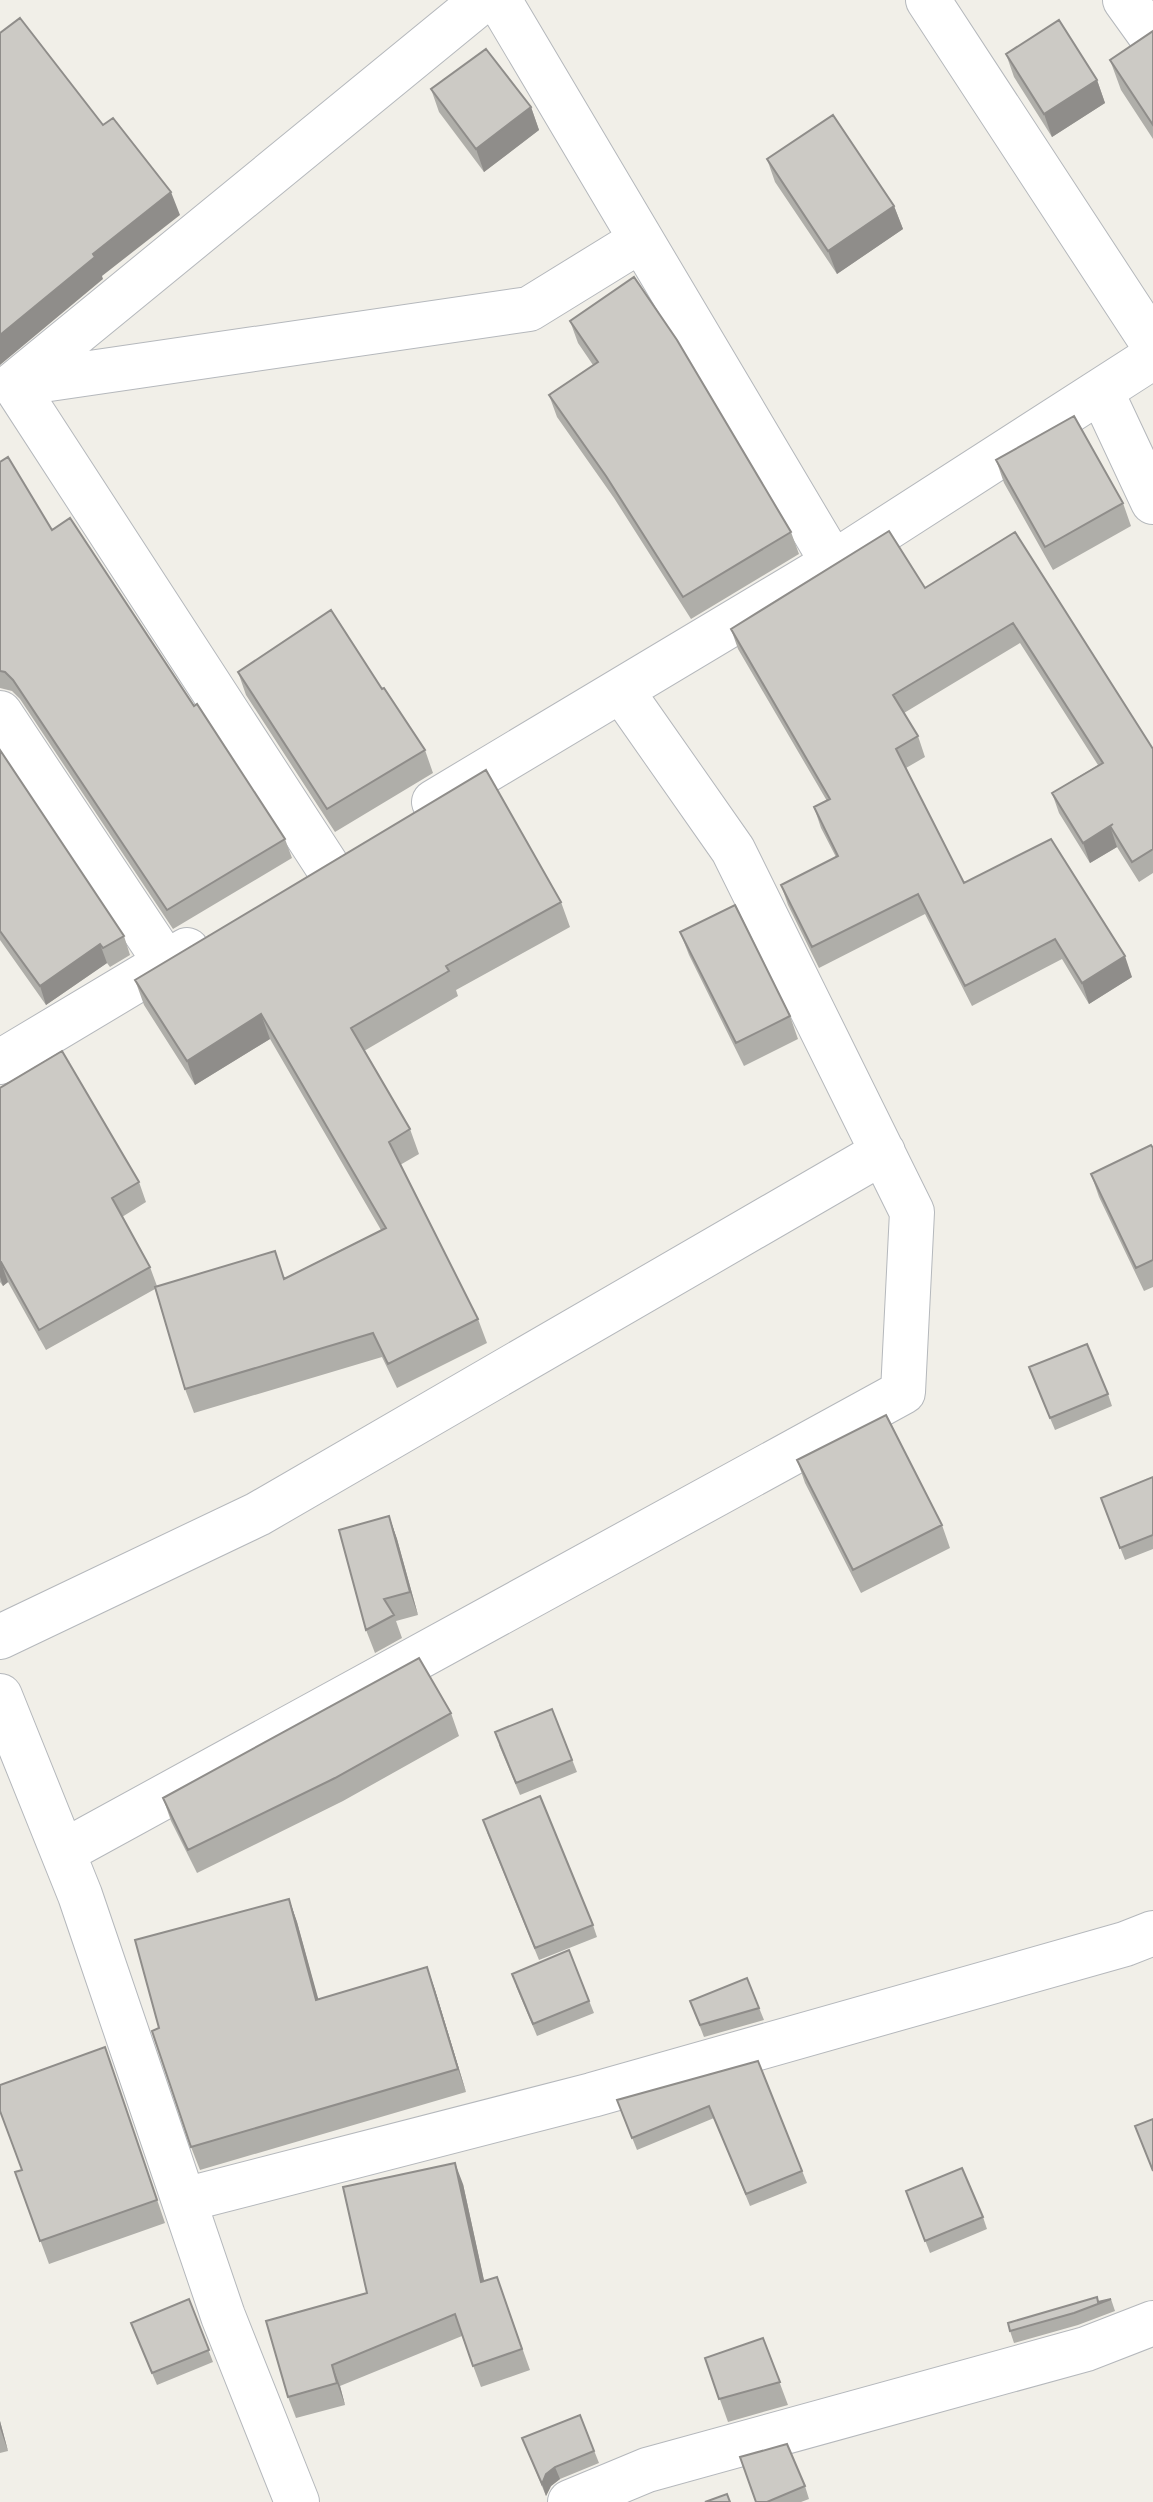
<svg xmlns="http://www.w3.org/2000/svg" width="1153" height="2502" viewBox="0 0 1153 2502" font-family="'DejaVu Sans',sans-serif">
  <rect width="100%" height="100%" fill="#f1efe8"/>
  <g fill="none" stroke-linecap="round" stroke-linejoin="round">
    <defs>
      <path id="street" d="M499 0 833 563
        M928 0 1153 344
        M1125 0 1153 39
        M15 384 529 309 641 240
        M1101 391 1153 502
        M0 713 166 963
        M434 802 833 563 1153 357
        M327 866 14 384 483 0
        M0 1062 187 950
        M0 1637 258 1514 883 1152
        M0 1696 80 1895 223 2316 297 2502
        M63 1852 903 1392 912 1212 733 850 621 690
        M184 2200 592 2095 1125 1944 1153 1933
        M570 2502 647 2470 1086 2349 1153 2323"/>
    </defs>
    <!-- street casing -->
    <use href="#street" stroke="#b5b8bc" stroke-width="46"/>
    <!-- street -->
    <use href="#street" stroke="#fff" stroke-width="44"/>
  </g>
  <!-- wall -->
  <path fill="#afaea9" d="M1153 31V139L1121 90 1110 60Z
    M1006 54 1097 80 1105 103 1052 137 1014 77Z
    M431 89 531 107 539 130 484 172 439 112Z
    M767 159 894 206 903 229 837 274 775 182Z
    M570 321 791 532 799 554 691 619 614 498 557 417 549 395 593 365 578 343Z
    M996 460 1123 503 1131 526 1053 570 1004 483Z
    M0 462 52 530 194 706 285 839 292 858 173 929 20 699 12 691 0 688Z
    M1015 532 1153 749V873L1139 882 1117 847 1090 863 1059 813 1052 793 1098 765 1020 643 904 713 918 736 925 757 906 768 964 883 1132 977 1089 1004 1062 959 972 1006 925 914 819 968 788 905 781 885 836 857 821 828 814 807 827 801 738 649 731 629 925 588Z
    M238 672 382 689 425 750 433 773 335 832 246 695Z
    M0 750 124 936 130 955 110 967 107 963 46 1005 0 940Z
    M561 902 570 927 456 990 458 996 364 1051 410 1129 419 1154 400 1165 478 1319 487 1343 397 1388 382 1357 194 1413 185 1389 155 1289 46 1350 8 1282 3 1286 0 1282V1088L139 1182 146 1202 122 1217 150 1267 157 1286 285 1278 381 1230 270 1039 195 1085 144 1005 135 980Z
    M680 932 790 1016 798 1039 744 1066 689 955Z
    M1153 1148V1287L1144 1291 1099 1197 1091 1174Z
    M1034 1380 1108 1394 1112 1406 1055 1430Z
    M797 1460 942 1525 950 1548 861 1593 805 1483Z
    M1153 1477V1549L1125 1560 1101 1498Z
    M389 1516 397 1539 418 1615 396 1621 402 1638 375 1653 366 1630Z
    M552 1709 577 1772 520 1795 499 1745Z
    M451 1713 459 1736 343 1801 197 1873 171 1821 163 1798Z
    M487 1832 593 1925 597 1937 539 1960Z
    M289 1899 297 1922 318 2000 427 1967 435 1990 466 2092 200 2170 191 2147 159 2028Z
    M569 1950 594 2013 537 2036 516 1986Z
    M747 1978 764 2020 704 2037 690 2001Z
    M105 2047 165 2223 49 2264 15 2172 22 2170Z
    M758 2061 807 2183 750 2206 714 2118 637 2150 617 2100Z
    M463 2184 484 2281 497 2277 530 2370 481 2387 462 2336 340 2386 345 2405 296 2418 288 2397 367 2293Z
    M906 2191 983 2217 987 2229 930 2253Z
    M189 2299 213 2362 157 2385 136 2335Z
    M1111 2299 1115 2311 1078 2325 1014 2343 1010 2331Z
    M763 2338 788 2405 728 2422 705 2358Z
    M580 2415 599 2463 560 2479 551 2486 546 2496 527 2450Z
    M0 2421 8 2451 0 2453Z
    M805 2486 809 2499 801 2502H756Z"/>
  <!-- shaded-wall -->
  <path fill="#8f8d8a" d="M1097 80 1105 103 1052 137 1044 114Z
    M531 107 539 130 484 172 476 149Z
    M171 192 180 215 102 276 103 279 0 365V335L93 254Z
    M894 206 903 229 837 274 828 251Z
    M1110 826 1117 847 1090 863 1083 843Z
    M100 944 107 963 46 1005 40 986Z
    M1125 956 1132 977 1089 1004 1082 983Z
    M261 1014 270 1039 195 1085 187 1061Z
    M0 1262H1L8 1282 3 1286 0 1277Z
    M389 1516 397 1539 418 1615 410 1592Z
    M289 1899 297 1922 325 2023 316 2000Z
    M427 1967 435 1990 466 2092 458 2069Z
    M455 2163 463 2184 489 2303 481 2282Z
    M332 2365 340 2386 345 2405 337 2383Z
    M0 2421 8 2451 0 2428Z
    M555 2467 560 2479 551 2486 546 2496 542 2484 546 2474Z"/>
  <!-- building -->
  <path fill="#cccac5" stroke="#8f8d8a" stroke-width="2" d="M20 18 103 125 113 118 171 192 93 254 95 257 0 335V33Z
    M1059 20 1097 80 1044 114 1006 54Z
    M1153 31V125L1110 60Z
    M486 49 531 107 476 149 431 89Z
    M833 115 894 206 828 251 767 159Z
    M634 277 677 340 791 532 683 597 606 476 549 395 598 362 570 321Z
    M1074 416 1123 503 1045 547 996 460Z
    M8 457 52 530 70 518 194 706 197 704 285 839 167 910 13 680 5 672 0 671V462Z
    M889 531 925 588 1015 532 1153 749V849L1132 862 1110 826 1113 824 1083 843 1052 793 1103 763 1013 623 893 695 918 736 896 749 964 883 1051 839 1125 956 1082 983 1055 939 965 986 918 894 812 947 781 885 838 856 814 807 830 799 731 629Z
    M331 610 382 689 384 688 425 750 327 809 238 672Z
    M0 750 124 936 103 948 100 944 40 986 0 931Z
    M486 770 561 902 446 966 449 971 351 1028 410 1129 389 1142 478 1319 388 1364 373 1333 185 1389 155 1287 275 1251 284 1279 386 1228 261 1014 187 1061 135 980Z
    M735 905 790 1016 736 1043 680 932Z
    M62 1051 139 1182 112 1198 150 1267 39 1330 1 1262H0V1088Z
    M1151 1145 1153 1148V1260L1136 1268 1091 1174Z
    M1087 1344 1108 1394 1050 1418 1029 1367Z
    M886 1415 942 1525 853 1570 797 1460Z
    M1153 1477V1535L1120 1548 1101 1498Z
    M389 1516 410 1592 384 1599 394 1615 366 1630 339 1530Z
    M419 1658 451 1713 335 1778 188 1850 163 1798Z
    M552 1709 572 1760 516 1783 495 1732Z
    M540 1796 593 1925 535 1948 483 1820Z
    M289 1899 316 2000 427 1967 458 2069 191 2147 152 2031 159 2028 135 1940Z
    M569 1950 589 2001 533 2024 512 1974Z
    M747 1978 759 2008 700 2025 690 2001Z
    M105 2047 157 2200 40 2241 15 2172 22 2170 0 2111V2085Z
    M758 2061 802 2171 746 2194 709 2106 632 2138 617 2100Z
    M1153 2119V2171L1135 2126Z
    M455 2163 481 2282 497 2277 522 2349 473 2366 455 2314 332 2365 337 2383 288 2397 266 2321 367 2293 343 2187Z
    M962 2168 983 2217 925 2241 906 2191Z
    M1097 2297 1098 2302 1111 2299 1074 2313 1010 2331 1008 2323Z
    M189 2299 209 2350 152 2373 131 2323Z
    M763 2338 780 2382 719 2399 705 2358Z
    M580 2415 594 2451 555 2467 546 2474 542 2484 522 2438Z
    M787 2444 805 2486 767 2502H756L740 2457Z
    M727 2494 730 2502H705Z"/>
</svg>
